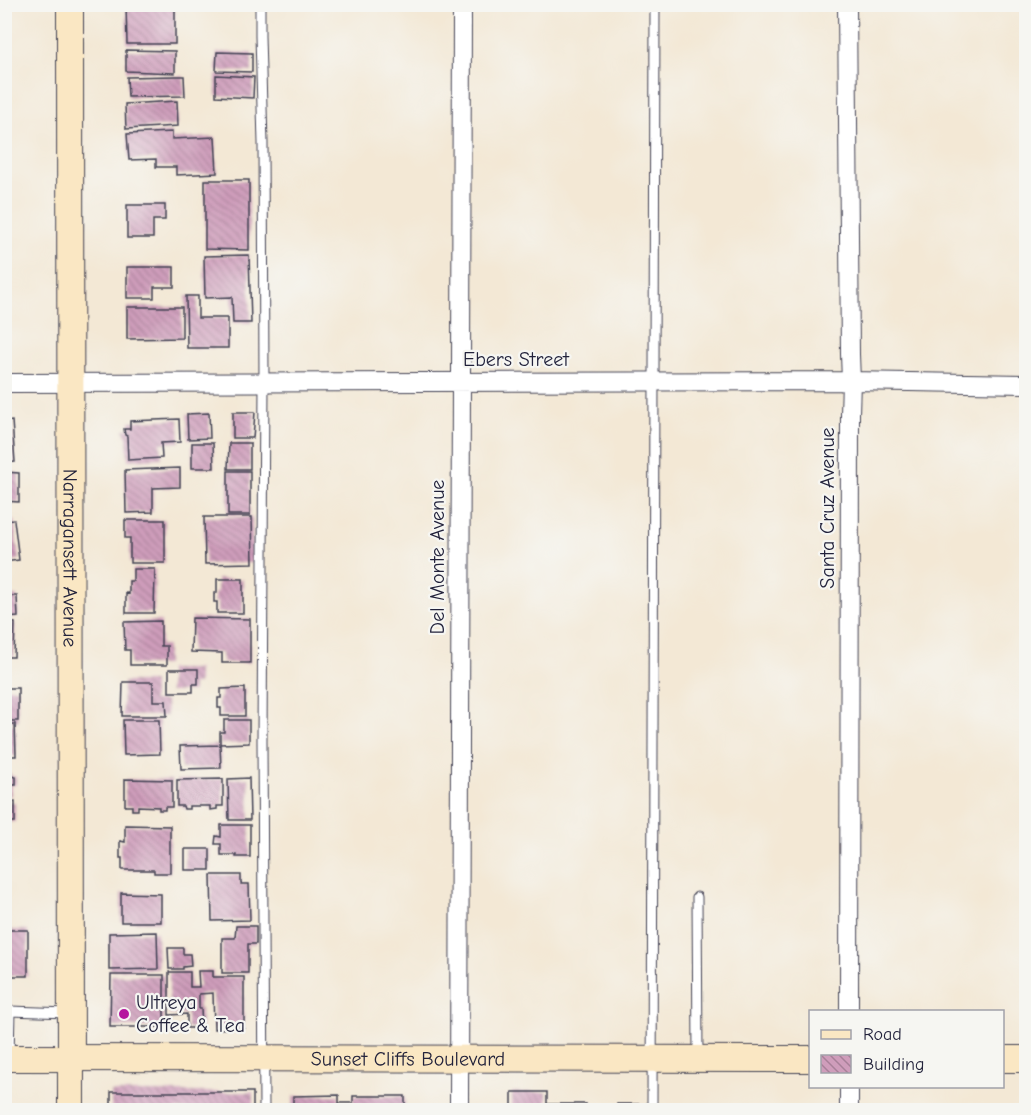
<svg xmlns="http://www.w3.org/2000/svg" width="1031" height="1115" viewBox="0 0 1031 1115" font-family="'Comic Neue',sans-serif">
  <defs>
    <pattern id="building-back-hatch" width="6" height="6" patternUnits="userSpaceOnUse" patternTransform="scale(1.5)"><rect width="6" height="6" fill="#cf9dbb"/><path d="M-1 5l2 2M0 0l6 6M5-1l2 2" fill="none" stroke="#a88099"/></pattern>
  </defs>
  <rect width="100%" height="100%" fill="#f6f6f2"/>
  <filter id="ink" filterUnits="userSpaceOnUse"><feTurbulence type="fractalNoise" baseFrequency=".0167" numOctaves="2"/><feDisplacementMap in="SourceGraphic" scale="12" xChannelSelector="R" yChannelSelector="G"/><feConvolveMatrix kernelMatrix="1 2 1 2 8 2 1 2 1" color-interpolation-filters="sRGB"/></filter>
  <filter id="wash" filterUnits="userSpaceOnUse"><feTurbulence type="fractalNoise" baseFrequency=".008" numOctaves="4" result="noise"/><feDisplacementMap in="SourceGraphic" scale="24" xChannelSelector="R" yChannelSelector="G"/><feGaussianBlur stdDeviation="1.35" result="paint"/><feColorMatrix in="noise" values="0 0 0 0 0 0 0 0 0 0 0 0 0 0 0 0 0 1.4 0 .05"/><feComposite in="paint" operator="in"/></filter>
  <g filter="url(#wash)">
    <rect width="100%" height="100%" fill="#f3e8d5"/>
    <g id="blocks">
      <!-- building -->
      <path fill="url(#building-back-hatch)" d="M126 4H175V44H127Z
        M126 50 175 51V73L126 71Z
        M217 52 252 53V72L216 71Z
        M216 75 254 77 253 98 216 96Z
        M176 76H184L185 96 128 97 127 77Z
        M177 101 178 126 126 129 125 104Z
        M172 132V139L215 137 217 173 176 175V167H156V159L129 160 127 134Z
        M205 180H249V250L205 249Z
        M127 205H165V220H153V238H127Z
        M249 255 251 323H233L232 297 205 298 204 256Z
        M127 267H174V287H154V298H127Z
        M186 296H198V318H228V348H187Z
        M127 307H182V338L127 339Z
        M233 412H255L253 438H233Z
        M209 413 210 438 188 439 187 414Z
        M179 419 180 442 161 443 162 458 128 460 127 436 125 435 124 429H130V421Z
        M12 421 15 462 4 463V422Z
        M192 443H213L214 468H192Z
        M229 443H250V469H228Z
        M180 468V487L153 488V512L126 513 125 470Z
        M228 471H250V515H228Z
        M4 472 19 473V502L4 501Z
        M204 517H252L253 563 205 564Z
        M14 520 19 560 4 562V521Z
        M125 520H165V563H130V538H125Z
        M133 569H155L154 613H126V593L129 594V581H133Z
        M217 579H243V613H217V602H214V593H217Z
        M4 596H17L18 617 4 618Z
        M192 618 250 619V663H222V653L191 652Z
        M161 621V646H167V665H130V650H125L124 622Z
        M4 622 15 623 14 657H4Z
        M169 669H198V684H193V692H169Z
        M123 682H153V701H166L167 716H122Z
        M4 688H18V721H4Z
        M245 688V716H221V708H218V698H221V689Z
        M123 720H159L160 754 124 755Z
        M224 720H249V743L220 744V732H224Z
        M4 724H15L16 756H4Z
        M220 745 221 768 181 769 180 746Z
        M4 774H11V776L16 777V785H11V796H4Z
        M249 778 250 820H229L228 779Z
        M125 779 172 780V807H165V810H159V807L138 806V810H132V806H125Z
        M223 779V806H217V809L210 810V806H189V809H184L183 806H177V780Z
        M4 802H15V822H4Z
        M125 825 170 826V873H154V870H122V858H120V841L125 842Z
        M221 825H250V857H236V855H221V844H215L216 836 221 837Z
        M185 849H210V870H185Z
        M211 875H241V884H249L250 920 212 921Z
        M121 893 161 894V922H121Z
        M236 926H256V944H248V973H222V938H235Z
        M4 930H28V976H4Z
        M157 932 158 969 109 970V933Z
        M168 948H183V954H190L191 966 183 967V969H169Z
        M198 971H213V977H244V1028L214 1029 213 993 199 994V1009H201L202 1028H187V1014L169 1015V972H190V987H199Z
        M111 975H164V1027H110Z
        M111 1092H253V1110H111Z
        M512 1092H547V1104H586V1110H512Z
        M339 1095V1103H353V1096H405V1110H293V1096Z
        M617 1104H643L642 1110H617Z"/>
    </g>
  </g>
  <g filter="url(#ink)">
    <use href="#blocks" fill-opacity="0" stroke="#414052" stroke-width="1.5"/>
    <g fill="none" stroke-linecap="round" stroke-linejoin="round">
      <defs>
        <path id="lane" d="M260 4V36L263 143 264 382 262 741 264 1110
          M697 897 698 1056
          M9 1056 10 1011 68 1013
          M652 1110 655 4"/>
        <path id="street" d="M847 4 850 354 851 381 850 414 849 1012
          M4 383 851 381 1026 384
          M459 1110 462 4
          M849 1110V1086"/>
        <g id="secondary">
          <path id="s1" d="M70 4 71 1110"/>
          <path id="s2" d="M4 1058 810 1059"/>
          <path d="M1002 1059H1026"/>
        </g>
      </defs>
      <!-- lane casing -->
      <use href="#lane" stroke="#414052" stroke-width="11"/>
      <!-- street casing -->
      <use href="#street" stroke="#414052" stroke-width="20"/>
      <!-- secondary casing -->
      <use href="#secondary" stroke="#414052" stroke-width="28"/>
      <!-- lane -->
      <use href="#lane" stroke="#fff" stroke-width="9"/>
      <!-- street -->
      <use href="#street" stroke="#fff" stroke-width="18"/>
      <!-- secondary -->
      <use href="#secondary" stroke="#fae7c3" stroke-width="26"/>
    </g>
  </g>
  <!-- markers -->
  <circle fill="#b5179e" stroke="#f6f6f2" stroke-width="2" cx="124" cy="1014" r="6"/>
  <g text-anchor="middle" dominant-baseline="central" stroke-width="4.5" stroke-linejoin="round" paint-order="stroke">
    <!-- street labels -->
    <g font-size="20" fill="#22223b" stroke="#f6f6f2">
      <text x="516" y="359">Ebers Street</text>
      <text transform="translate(827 508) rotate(-90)">Santa Cruz Avenue</text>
      <text transform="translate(437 557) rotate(-90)">Del Monte Avenue</text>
      <text stroke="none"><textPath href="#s1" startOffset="554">Narragansett Avenue</textPath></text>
      <text stroke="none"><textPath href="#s2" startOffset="404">Sunset Cliffs Boulevard</textPath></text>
    </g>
    <!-- poi labels -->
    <g font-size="20" fill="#22223b" stroke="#f6f6f2" text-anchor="start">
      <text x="136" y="1002">Ultreya<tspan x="136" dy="23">Coffee &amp; Tea</tspan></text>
    </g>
  </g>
  <!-- margin -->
  <rect width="1031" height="1115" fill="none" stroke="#f6f6f2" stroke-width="24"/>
  <!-- legend -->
  <rect x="809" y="1010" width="195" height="78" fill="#f6f6f2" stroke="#a1a1a9" stroke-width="1.5"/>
  <rect x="821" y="1030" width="30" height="9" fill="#fae7c3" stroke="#a1a1a9" stroke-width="1.5"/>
  <text x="863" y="1040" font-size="18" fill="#22223b">Road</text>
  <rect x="821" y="1055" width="30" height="18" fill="url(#building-back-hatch)" stroke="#a1a1a9" stroke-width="1.5"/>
  <text x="863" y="1070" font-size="18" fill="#22223b">Building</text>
</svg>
